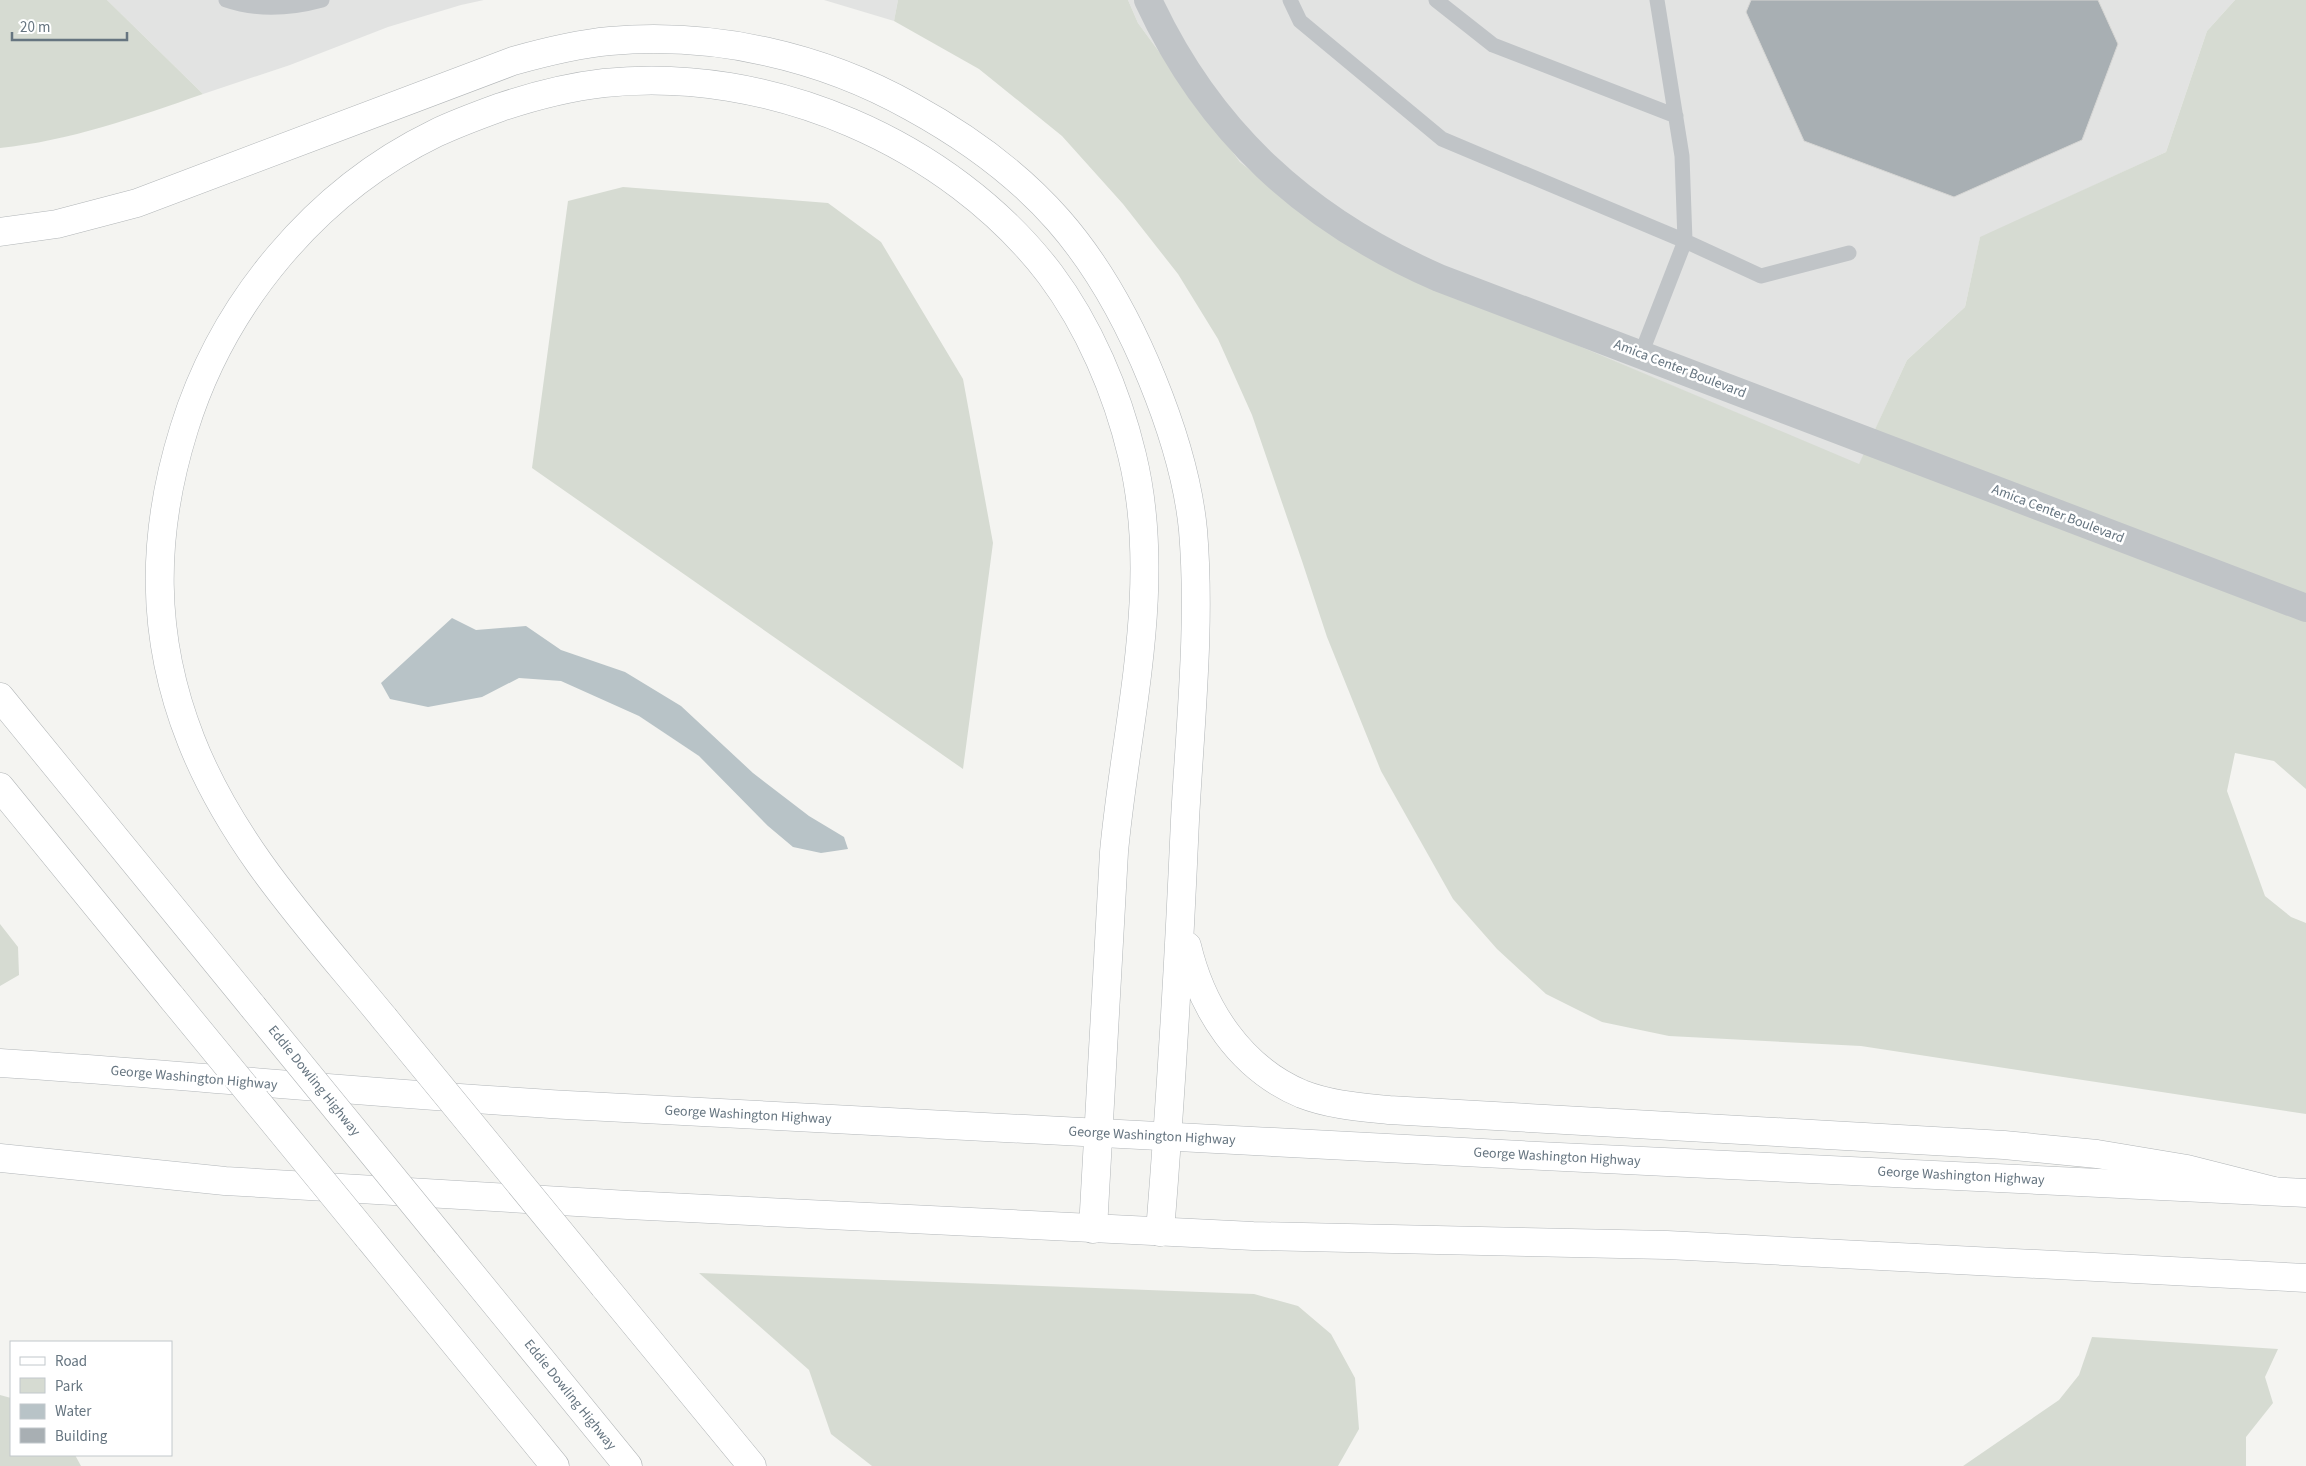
<svg xmlns="http://www.w3.org/2000/svg" width="2306" height="1466" viewBox="0 0 2306 1466" font-family="'Source Sans 3',sans-serif">
  <rect width="100%" height="100%" fill="#f4f4f1"/>
  <!-- built -->
  <path fill="#e2e3e2" d="M107 0H484L461 5 388 27 290 65 203 94Z
    M824 0H898L894 21Z
    M1128 0H2235L2207 31 2166 152 1980 238 1965 307 1907 360 1859 465 1451 292 1330 232 1240 162 1138 23Z"/>
  <!-- green -->
  <path fill="#d6dbd2" d="M0 0H107L203 94C137 117 69 141 0 148Z
    M898 0H1128L1138 23 1240 162 1330 232 1451 292 1859 464 1907 360 1965 307 1980 237 2166 152 2207 31 2235 0H2306V789L2274 761 2235 753 2227 791 2265 896 2291 917 2306 923V1114L1861 1046 1669 1036 1602 1022 1546 994 1497 949 1453 899 1381 771 1327 637 1302 561 1252 415 1218 339 1178 274 1123 204 1062 136 979 69 894 21Z
    M623 187 828 203 881 242 963 379 993 543 963 769 532 468 568 201Z
    M0 924 18 947 19 975 0 986Z
    M699 1273 1254 1294 1298 1306 1331 1334 1355 1378 1359 1429 1338 1466H872L831 1434 809 1370Z
    M2092 1337 2278 1349 2265 1377 2273 1403 2246 1437V1466H1963L2059 1400 2079 1375Z
    M0 1395 11 1398V1455H75L81 1466H0Z"/>
  <!-- water -->
  <path fill="#b8c3c7" d="M452 618 476 630 526 626 561 650 625 672 681 706 753 773 809 816 844 837 848 849 821 853 793 847 768 826 699 756 639 716 561 681 519 678 482 697 428 707 390 699 381 683Z"/>
  <!-- building -->
  <path fill="#a8afb3" stroke="#d6d6d4" d="M1751 0H2098L2118 44 2082 140 1954 197 1804 141 1746 12Z"/>
  <g fill="none" stroke-linecap="round" stroke-linejoin="round">
    <defs>
      <path id="primary" d="M0 1063C189 1075 378 1094 567 1105 1147 1138 1726 1165 2306 1193
        M0 1158 225 1181 628 1205 1253 1236 1667 1245 2306 1278"/>
      <path id="motorway" d="M0 232 57 224 137 203 513 61C545 52 577 44 610 41 715 32 821 56 912 107 1034 174 1100 251 1152 379 1172 428 1188 478 1193 530 1201 625 1190 725 1185 820 1179 957 1171 1095 1160 1232
        M0 697 253 1007
        M0 787 172 998
        M1187 946C1202 1009 1240 1068 1302 1094 1330 1105 1360 1107 1389 1110L2004 1145 2097 1154 2187 1169 2274 1191
        M384 1018C312 930 233 847 191 740 150 636 151 535 184 429 223 303 316 191 436 133 457 123 479 115 501 107 534 96 569 87 604 83 768 65 950 143 1050 274 1089 326 1117 392 1132 455 1164 586 1126 721 1114 852L1093 1229
        M368 1237 555 1466
        M446 1243 628 1466
        M604 1286 752 1466"/>
    </defs>
    <!-- primary casing -->
    <use href="#primary" stroke="#b2b6b9" stroke-width="29"/>
    <!-- motorway casing -->
    <use href="#motorway" stroke="#b1b5b7" stroke-width="29"/>
    <!-- service -->
    <path stroke="#c0c4c7" stroke-width="15" d="M226 0C258 11 289 9 322 0
      M1290 0 1300 21 1442 139 1685 241 1761 276 1849 253
      M1436 0 1493 45 1676 116
      M1641 354 1685 241 1682 156 1657 0"/>
    <!-- minor -->
    <path stroke="#c0c4c7" stroke-width="28" d="M1148 0C1209 132 1306 220 1439 278L2306 608"/>
    <!-- primary -->
    <use href="#primary" stroke="#fff" stroke-width="28"/>
    <!-- motorway -->
    <use href="#motorway" stroke="#fff" stroke-width="28"/>
    <defs>
      <path id="motorway-bridge" d="M172 998 368 1237
        M253 1007 446 1243
        M384 1018 604 1286"/>
    </defs>
    <!-- motorway-bridge casing -->
    <use href="#motorway-bridge" stroke="#b1b5b7" stroke-width="29" stroke-linecap="butt"/>
    <!-- motorway-bridge -->
    <use href="#motorway-bridge" stroke="#fff" stroke-width="28"/>
  </g>
  <g text-anchor="middle" dominant-baseline="central" stroke-width="5" stroke-linejoin="round" paint-order="stroke">
    <!-- street labels -->
    <g font-size="14" fill="#667580" stroke="#fff">
      <text transform="translate(1680 369) rotate(21)">Amica Center Boulevard</text>
      <text transform="translate(2058 514) rotate(21)">Amica Center Boulevard</text>
      <text transform="translate(194 1078) rotate(5)">George Washington Highway</text>
      <text transform="translate(314 1081) rotate(51)">Eddie Dowling Highway</text>
      <text transform="translate(748 1115) rotate(3)">George Washington Highway</text>
      <text transform="translate(1152 1136) rotate(3)">George Washington Highway</text>
      <text transform="translate(1557 1157) rotate(3)">George Washington Highway</text>
      <text transform="translate(1961 1176) rotate(3)">George Washington Highway</text>
      <text transform="translate(570 1395) rotate(51)">Eddie Dowling Highway</text>
    </g>
  </g>
  <!-- legend -->
  <rect x="10" y="1341" width="162" height="115" fill="#ffffff" stroke="#c2c8cc"/>
  <rect x="20" y="1357" width="25" height="8" fill="#ffffff" stroke="#c2c8cc"/>
  <text x="55" y="1366" font-size="15" fill="#667580">Road</text>
  <rect x="20" y="1378" width="25" height="15" fill="#d6dbd2" stroke="#c2c8cc"/>
  <text x="55" y="1391" font-size="15" fill="#667580">Park</text>
  <rect x="20" y="1404" width="25" height="15" fill="#b8c3c7" stroke="#c2c8cc"/>
  <text x="55" y="1416" font-size="15" fill="#667580">Water</text>
  <rect x="20" y="1428" width="25" height="15" fill="#a8afb3" stroke="#c2c8cc"/>
  <text x="55" y="1441" font-size="15" fill="#667580">Building</text>
  <!-- scale -->
  <path d="M12 32v8h115v-8" fill="none" stroke="#667580" stroke-width="2.5"/>
  <text x="20" y="32" font-size="15" fill="#667580" stroke="#ffffff" stroke-width="4" paint-order="stroke">20 m</text>
</svg>
